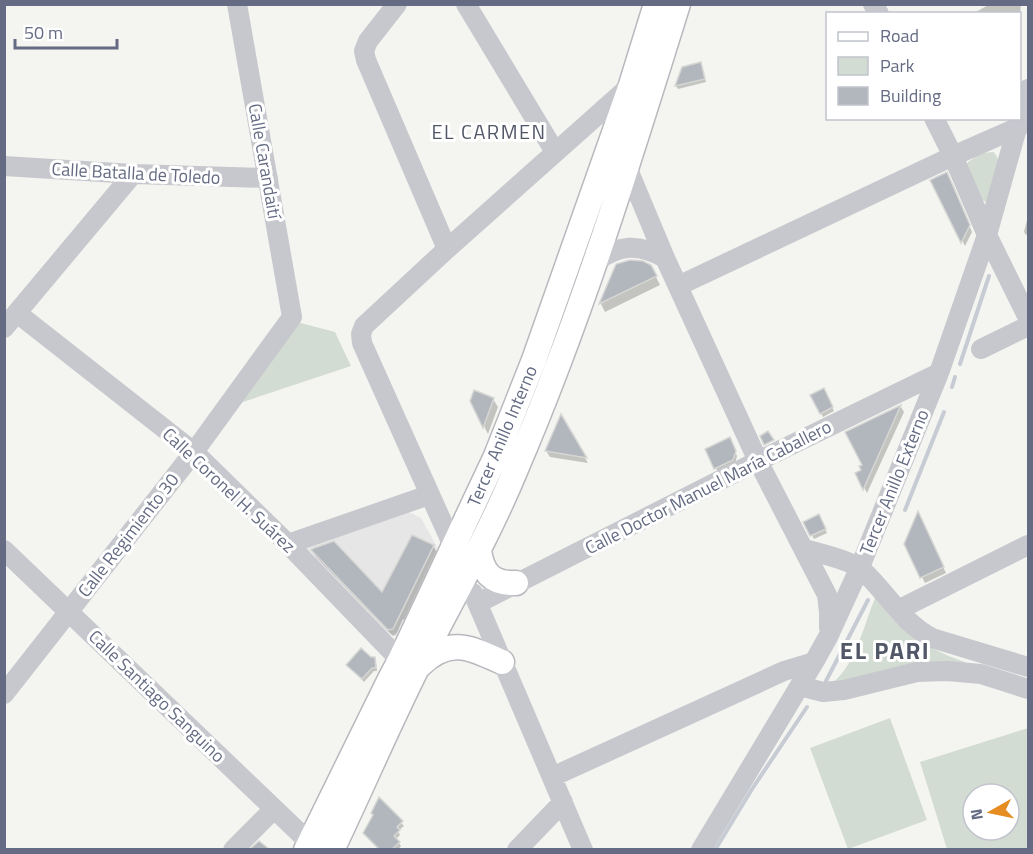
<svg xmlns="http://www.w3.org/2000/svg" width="1033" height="854" viewBox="0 0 1033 854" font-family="'Titillium Web',sans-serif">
  <rect width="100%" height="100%" fill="#f4f5f1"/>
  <!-- built -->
  <path fill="#e5e6e5" d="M405 510 421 518 437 547 398 632 391 635 388 634 304 550 306 541Z"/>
  <!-- green -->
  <path fill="#d3dcd2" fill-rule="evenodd" d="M994 152 1001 164 989 204 976 196 965 171 968 162 982 153Z
    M297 322 335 332 351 366 240 403Z
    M875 598 877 599C899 632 928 649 965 662L964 667 852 682H834C856 662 864 625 875 598Z
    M890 718 927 820 848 849 810 748Z
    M1028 728V849H947L920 762ZM973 794H1009V830H973Z"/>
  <!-- shadow -->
  <path fill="#0003" d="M990 4H1021L1020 15V14H977L976 12Z
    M684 68H702L706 82 678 89 676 86Z
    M949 179 972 232 965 246 932 181Z
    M1028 216V234L1026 235 1024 232Z
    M617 265 655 275 660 285 605 312 601 304Z
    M823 390 834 411 823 417 812 395Z
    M493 399 498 407 488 434 471 401Z
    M901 407 904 412 867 493 857 474 863 471 864 466 847 433Z
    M564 422 588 463 550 457 546 451Z
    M729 439 737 456 735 464 718 472 707 450Z
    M818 516 827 533 814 539 805 522Z
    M920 519 946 573 925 583 922 577Z
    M433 546 437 552 404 620 403 619 396 635 393 636 316 557 313 551 383 595Z
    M374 658 376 662 377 671H374L364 682 348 665Z
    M379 799 404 826 398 831 400 835 396 839 401 846 398 850H379L364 833 374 816Z"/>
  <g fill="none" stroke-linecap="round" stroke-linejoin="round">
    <!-- stream -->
    <path stroke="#c7cbd3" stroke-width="4" d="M960 364 989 276
      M952 387 955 377
      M905 510 944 412
      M826 681 868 600
      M715 850 752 789 807 707"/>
  </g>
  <!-- building -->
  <path fill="#b2b6bd" stroke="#d6d7d4" stroke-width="1.5" d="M701 62 705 79 675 86 682 67Z
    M947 172 970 225 961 243 930 180Z
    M630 260 643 261 651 265 657 276 599 304 616 264Z
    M824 388 833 407 820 414 810 395Z
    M474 390 494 398 483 428 470 401Z
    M901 405 871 472 863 490 855 473 861 470 859 466 862 465 845 432Z
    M561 414 587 458 545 451Z
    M768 431 774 440 764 445 760 436Z
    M730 437 736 451 733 460 714 469 705 449Z
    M918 511 944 567 920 578 904 544Z
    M819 514 826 529 810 536 803 522Z
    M412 535 434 545 393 629 388 630 311 550 314 548 334 541 382 592Z
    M361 648 371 657H375L376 668H372L362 679 346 665Z
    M379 797 403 821 397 827 400 830 394 836 400 842 392 849H379L363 833 373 815 371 813Z
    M259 841 269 849H250Z"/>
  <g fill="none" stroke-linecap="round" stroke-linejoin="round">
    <defs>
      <path id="major" d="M479 550C482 573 492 584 516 583
        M420 665C449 637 469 647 502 662
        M306 850 390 679 400 660 496 456 534 360 631 85 656 4
        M332 850C361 789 388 726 418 666 451 601 488 537 516 469 581 318 629 161 678 4"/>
    </defs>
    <!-- major casing -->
    <use href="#major" stroke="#b7b9be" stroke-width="27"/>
    <!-- minor -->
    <path stroke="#c7c8cd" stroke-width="20" d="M397 4 368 41 364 51 366 60 447 249
      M466 4 555 152
      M873 4 879 14
      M934 118 953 156 987 235 1028 318
      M4 166 133 174 268 178
      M627 167 665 258 758 461 827 595 829 612V628
      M594 263C619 244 638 243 665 258
      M678 286 953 156 1019 127
      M17 313 194 452 288 544 400 660
      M4 328 133 174
      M981 349 1028 326
      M288 544 429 495
      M453 546 362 343 361 334 364 326 447 249 631 85
      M804 549C816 552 854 562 861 569 886 591 901 622 932 638L1028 667
      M4 550 310 843
      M473 593 583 850
      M478 603 758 461 939 373
      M898 610 1028 545
      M800 686 823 692 844 690 917 672 947 671 981 674 1028 689
      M4 694 194 452 292 317 237 4
      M552 777 784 671 814 662
      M233 850 274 809
      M517 850 563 802
      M701 850 814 662 828 637 860 567 939 373 987 235 1028 89"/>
    <!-- major -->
    <use href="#major" stroke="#fff" stroke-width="24"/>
  </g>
  <g text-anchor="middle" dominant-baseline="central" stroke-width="6" stroke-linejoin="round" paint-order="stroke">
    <!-- street labels -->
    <g font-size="18" fill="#646b83" stroke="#fff">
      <text transform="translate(265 161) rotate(80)">Calle Carandaití</text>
      <text transform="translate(136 173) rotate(3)">Calle Batalla de Toledo</text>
      <text transform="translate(502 436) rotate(-67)">Tercer Anillo Interno</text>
      <text transform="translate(894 482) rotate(-68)">Tercer Anillo Externo</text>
      <text transform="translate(708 487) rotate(-27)">Calle Doctor Manuel María Caballero</text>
      <text transform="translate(229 490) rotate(43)">Calle Coronel H. Suárez</text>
      <text transform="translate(128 535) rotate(-52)">Calle Regimiento 30</text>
      <text transform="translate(157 696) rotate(44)">Calle Santiago Sanguino</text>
    </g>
    <!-- neighbourhood labels -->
    <g font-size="20" letter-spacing="1.5" fill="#525768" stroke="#fff">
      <text x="489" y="131">EL CARMEN</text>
    </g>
    <!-- district labels -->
    <g font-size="24" font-weight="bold" letter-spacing="1.5" fill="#525768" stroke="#fff">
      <text x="885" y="650">EL PARI</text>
    </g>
  </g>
  <!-- border -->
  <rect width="1033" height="854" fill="none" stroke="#646b83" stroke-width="12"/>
  <!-- legend -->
  <rect x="826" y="12" width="195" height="108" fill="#ffffff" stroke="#c1c4cd" stroke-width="1.5"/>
  <rect x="838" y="32" width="30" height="9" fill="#ffffff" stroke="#c1c4cd" stroke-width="1.5"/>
  <text x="880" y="42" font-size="18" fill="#646b83">Road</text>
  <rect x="838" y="57" width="30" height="18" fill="#d3dcd2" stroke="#c1c4cd" stroke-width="1.5"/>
  <text x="880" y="72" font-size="18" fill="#646b83">Park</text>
  <rect x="838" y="87" width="30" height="18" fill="#b2b6bd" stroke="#c1c4cd" stroke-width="1.5"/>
  <text x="880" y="102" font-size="18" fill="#646b83">Building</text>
  <!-- north arrow -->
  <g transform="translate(991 812) rotate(261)"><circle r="28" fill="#ffffff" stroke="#c1c4cd" stroke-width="1.5"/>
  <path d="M0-4.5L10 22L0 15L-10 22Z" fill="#e58d21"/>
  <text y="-9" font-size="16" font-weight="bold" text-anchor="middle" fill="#646b83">N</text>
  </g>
  <!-- scale -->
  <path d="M15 39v9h102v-9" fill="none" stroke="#646b83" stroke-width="3"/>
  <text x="24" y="39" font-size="18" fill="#646b83" stroke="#ffffff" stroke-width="4.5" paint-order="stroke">50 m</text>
</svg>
